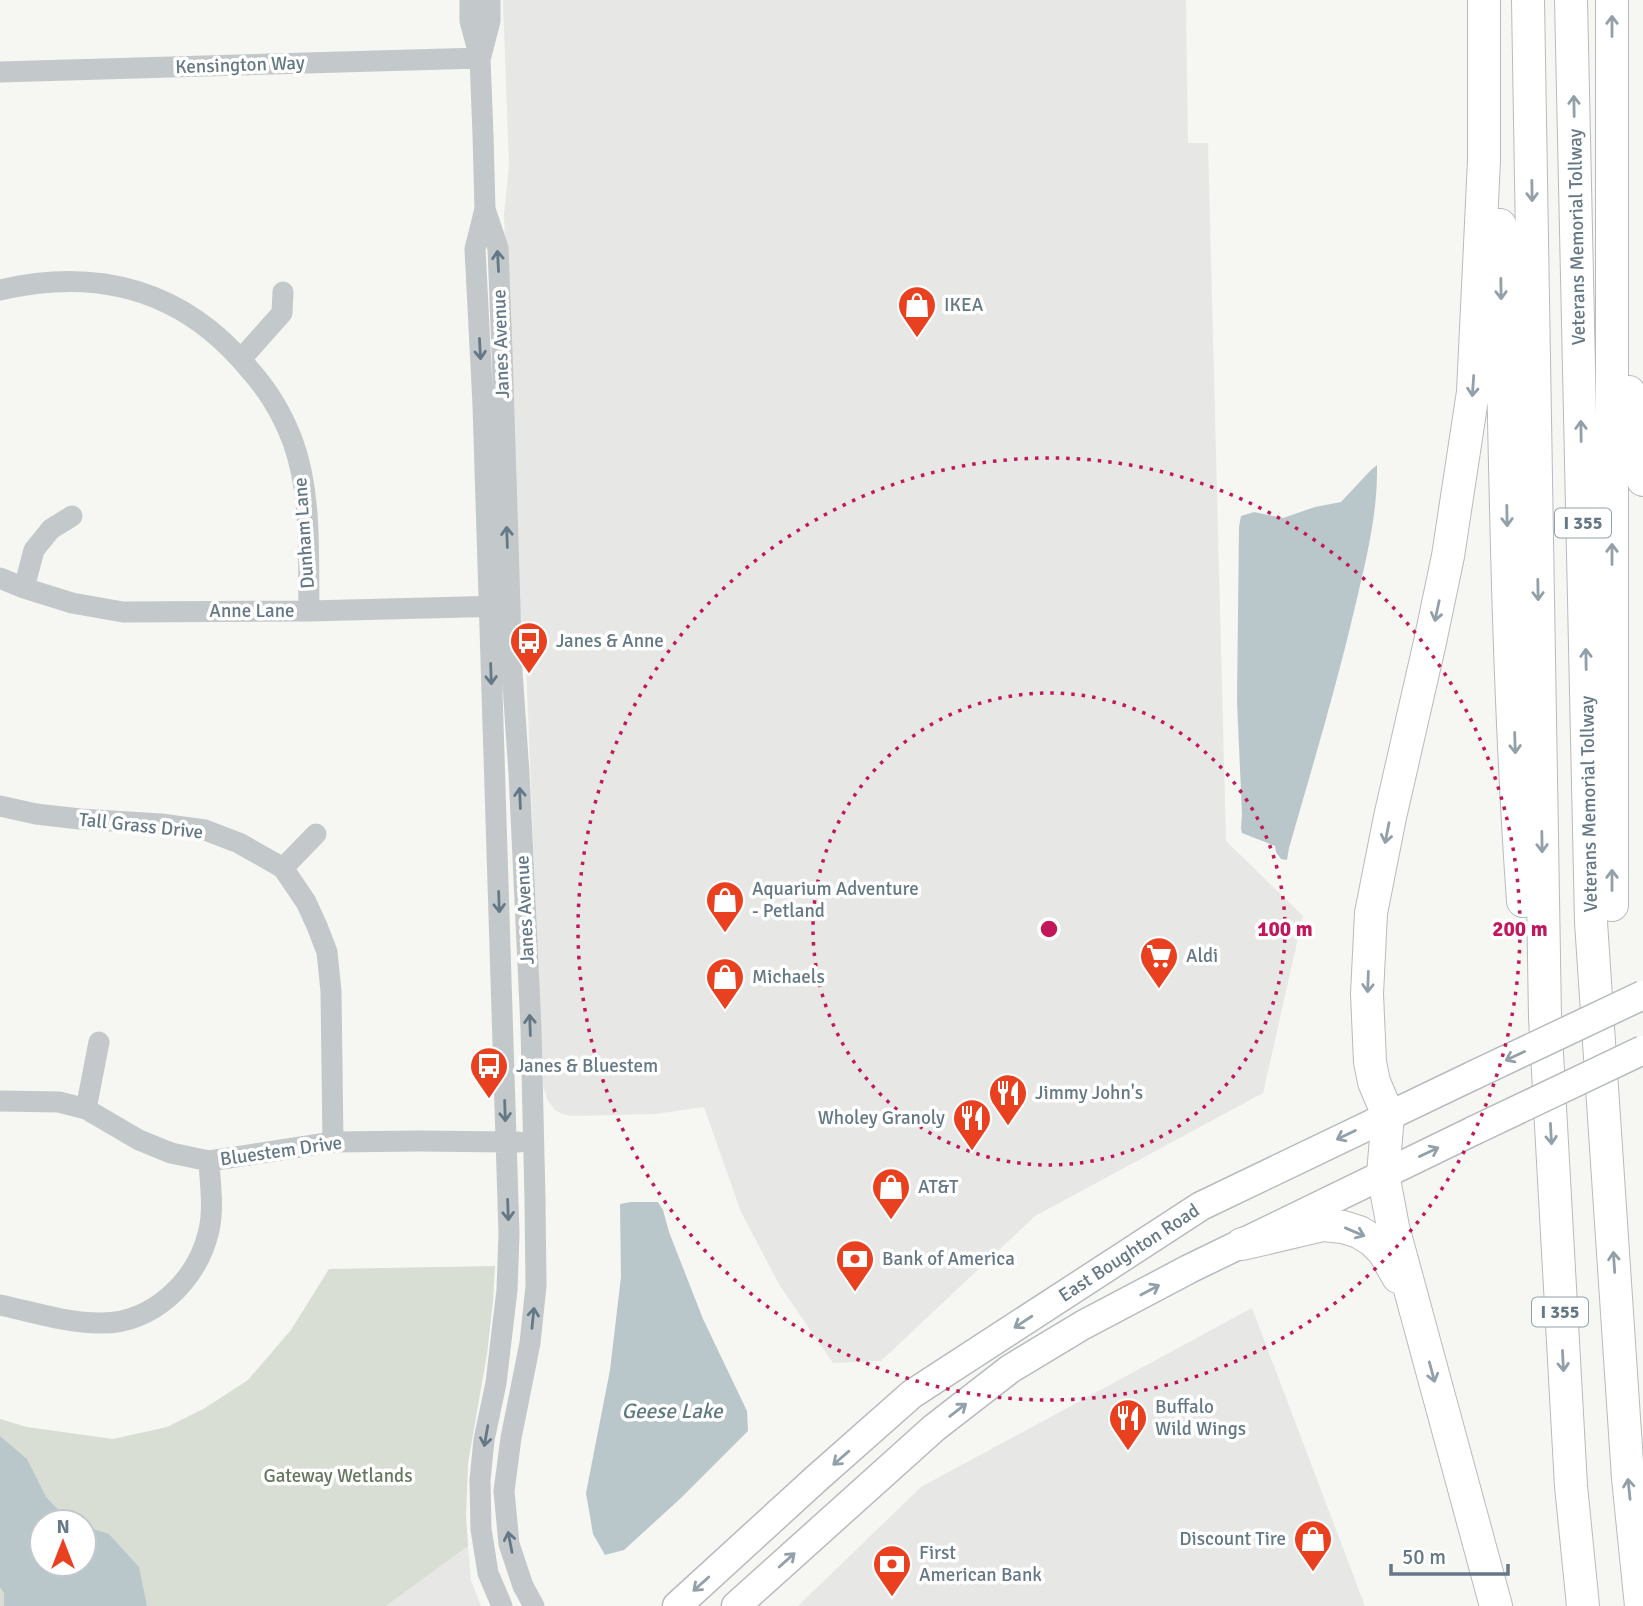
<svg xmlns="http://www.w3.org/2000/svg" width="1643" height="1606" viewBox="0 0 1643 1606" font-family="Signika,sans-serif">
  <rect width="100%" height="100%" fill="#f6f6f2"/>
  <!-- built -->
  <path fill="#e7e8e6" d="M503 0H1186L1188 143H1208L1226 841 1303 916 1263 1093 1035 1216 881 1361 833 1363 780 1286 741 1212 704 1107 655 1114 571 1116 562 1114 555 1110 548 1101 543 1086 526 663 515 559 513 525 504 214 509 166Z
    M1252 1308 1365 1606H798L921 1487Z
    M468 1546 471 1581 481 1606H386Z"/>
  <!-- green -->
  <path fill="#d8ded3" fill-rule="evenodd" d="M495 1266 493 1301 487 1354 468 1463 466 1515 468 1546 386 1606H0V1419L27 1427 113 1439 167 1427 205 1408 248 1380 291 1330 329 1269ZM42 1522H84V1564H42Z"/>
  <!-- water -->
  <path fill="#bac7ca" d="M1377 465C1378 513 1366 560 1355 607 1336 688 1312 768 1289 848L1287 860 1281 859 1276 852 1275 846 1242 833 1241 828 1242 814 1237 701 1239 527 1241 516 1254 512 1283 518 1315 507 1341 502 1370 471Z
    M631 1202H658L663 1210 669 1232 703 1319 747 1411 748 1431 681 1498 624 1550 605 1555 593 1534 586 1493 610 1370 621 1277 620 1204Z
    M0 1436 27 1459 46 1497 70 1522H42V1564H84V1526L109 1534 139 1567 147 1606H4V1593L0 1587Z"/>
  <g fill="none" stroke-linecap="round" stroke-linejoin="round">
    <defs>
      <path id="major" d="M677 1606 817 1478 912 1394 1201 1206 1474 1075
        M736 1606 934 1428 1010 1369 1083 1325 1189 1269 1475 1130"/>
      <path id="highway" d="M1484 0V160L1473 392 1448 556 1430 642 1390 817 1371 913 1367 994 1370 1062 1374 1082 1388 1115 1383 1174 1393 1227 1496 1606
        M1528 0 1545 1017 1571 1486 1583 1606
        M1571 0 1591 922 1628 1478 1641 1606
        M1612 0V905
        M1500 225C1505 450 1507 676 1523 901
        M1629 392 1630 413 1643 480
        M1242 1244 1323 1225 1343 1227 1359 1232 1372 1240 1384 1252 1398 1277"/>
    </defs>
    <!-- major casing -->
    <use href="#major" stroke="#b6bbbe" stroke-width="31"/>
    <!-- highway casing -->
    <use href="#highway" stroke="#b8bbbe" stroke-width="34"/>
    <!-- minor -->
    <path stroke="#c3c8ca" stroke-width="21" d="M470 0V21L480 58 483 135 485 209 475 249 483 405 509 1234 507 1290 496 1383 484 1440 480 1480 481 1529 488 1573 502 1606
      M481 56 490 21V0
      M0 72 480 58
      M485 209 498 248 502 351 512 671 519 773 531 1028 535 1200 536 1286 530 1343 511 1438 504 1491 509 1544 523 1586 534 1606
      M0 290C98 267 184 290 249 369 268 390 283 415 293 442 312 495 308 555 309 611
      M241 359 282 313 283 292
      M0 578 24 588 72 603 123 612 309 611 504 606
      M24 588 34 550 51 529 72 516
      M0 806 36 814 80 819 161 824 205 830 239 843 283 868 306 902 317 926 327 952 331 991 333 1142
      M283 868 316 834
      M0 1101 59 1102 86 1109 139 1140 171 1153 209 1161 333 1142 418 1141 519 1142
      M86 1109 99 1042
      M0 1305C33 1312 66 1323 100 1323 152 1324 198 1281 209 1230 214 1208 210 1183 209 1161"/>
    <!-- major -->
    <use href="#major" stroke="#fff" stroke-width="28"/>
    <!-- highway -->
    <use href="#highway" stroke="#fff" stroke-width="32"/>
    <defs>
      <path id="major-bridge" d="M1474 1075 1643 995
        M1475 1130 1643 1050"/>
    </defs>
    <!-- major-bridge casing -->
    <use href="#major-bridge" stroke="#b6bbbe" stroke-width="31" stroke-linecap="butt"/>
    <!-- major-bridge -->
    <use href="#major-bridge" stroke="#fff" stroke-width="28"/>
  </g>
  <!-- one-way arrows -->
  <defs><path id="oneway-shaft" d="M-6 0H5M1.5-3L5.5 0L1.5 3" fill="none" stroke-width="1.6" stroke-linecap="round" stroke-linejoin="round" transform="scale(1.75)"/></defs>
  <g stroke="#92a0aa">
    <use href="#oneway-shaft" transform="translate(1612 26) rotate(-90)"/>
    <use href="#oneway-shaft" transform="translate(1574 106) rotate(-91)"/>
    <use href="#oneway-shaft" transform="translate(1532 191) rotate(89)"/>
    <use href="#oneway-shaft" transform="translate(1501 289) rotate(89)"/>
    <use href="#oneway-shaft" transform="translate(1473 386) rotate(94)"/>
    <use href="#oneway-shaft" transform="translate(1581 431) rotate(-91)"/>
    <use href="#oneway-shaft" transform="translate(1507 516) rotate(89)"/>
    <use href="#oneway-shaft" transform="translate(1612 554) rotate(-90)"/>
    <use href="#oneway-shaft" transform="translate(1538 590) rotate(89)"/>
    <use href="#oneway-shaft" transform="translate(1437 611) rotate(102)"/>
    <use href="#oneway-shaft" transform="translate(1586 659) rotate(-91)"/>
    <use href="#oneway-shaft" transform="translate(1515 743) rotate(88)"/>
    <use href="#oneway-shaft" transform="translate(1387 833) rotate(101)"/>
    <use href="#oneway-shaft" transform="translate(1542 842) rotate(89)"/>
    <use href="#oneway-shaft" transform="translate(1612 880) rotate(-90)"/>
    <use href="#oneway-shaft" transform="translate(1368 982) rotate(92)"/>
    <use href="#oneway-shaft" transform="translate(1515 1056) rotate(155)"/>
    <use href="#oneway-shaft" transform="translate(1551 1134) rotate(87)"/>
    <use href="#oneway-shaft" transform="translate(1346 1135) rotate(154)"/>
    <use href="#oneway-shaft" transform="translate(1429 1152) rotate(-25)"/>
    <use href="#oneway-shaft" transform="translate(1355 1232) rotate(23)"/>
    <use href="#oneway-shaft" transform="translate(1614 1262) rotate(-94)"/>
    <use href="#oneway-shaft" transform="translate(1150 1290) rotate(-28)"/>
    <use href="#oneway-shaft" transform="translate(1023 1322) rotate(147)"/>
    <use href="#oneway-shaft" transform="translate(1563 1361) rotate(87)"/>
    <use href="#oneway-shaft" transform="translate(1432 1372) rotate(75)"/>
    <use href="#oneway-shaft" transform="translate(958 1410) rotate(-38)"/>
    <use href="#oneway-shaft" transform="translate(841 1458) rotate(139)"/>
    <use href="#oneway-shaft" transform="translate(1629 1489) rotate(-96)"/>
    <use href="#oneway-shaft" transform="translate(787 1560) rotate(-42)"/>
    <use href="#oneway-shaft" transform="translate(701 1584) rotate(138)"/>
  </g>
  <g stroke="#647885">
    <use href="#oneway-shaft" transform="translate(498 261) rotate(-93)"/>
    <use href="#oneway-shaft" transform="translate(480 349) rotate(87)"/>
    <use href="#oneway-shaft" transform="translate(507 537) rotate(-92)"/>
    <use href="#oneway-shaft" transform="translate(491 674) rotate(88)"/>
    <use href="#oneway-shaft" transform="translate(520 798) rotate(-92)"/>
    <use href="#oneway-shaft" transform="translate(499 902) rotate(88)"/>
    <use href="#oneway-shaft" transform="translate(530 1025) rotate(-92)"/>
    <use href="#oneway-shaft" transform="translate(505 1111) rotate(88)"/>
    <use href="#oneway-shaft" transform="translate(508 1210) rotate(88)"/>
    <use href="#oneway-shaft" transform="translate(533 1318) rotate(-84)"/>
    <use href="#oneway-shaft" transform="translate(486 1436) rotate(100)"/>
    <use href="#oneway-shaft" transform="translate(510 1542) rotate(-101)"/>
  </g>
  <!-- distance rings -->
  <g fill="none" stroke="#c2185b" stroke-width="3.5" stroke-dasharray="3.5 7">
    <circle cx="1049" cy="929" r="236"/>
    <circle cx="1049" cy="929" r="471"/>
  </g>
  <!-- icons -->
  <defs>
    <symbol id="shop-pin" viewBox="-11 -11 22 30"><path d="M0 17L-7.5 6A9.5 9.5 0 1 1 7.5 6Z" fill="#e9411f" stroke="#fff"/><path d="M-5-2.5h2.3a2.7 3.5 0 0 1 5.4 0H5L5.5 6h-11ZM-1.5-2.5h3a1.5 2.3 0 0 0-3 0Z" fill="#fff"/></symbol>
    <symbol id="bus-pin" viewBox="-11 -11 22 30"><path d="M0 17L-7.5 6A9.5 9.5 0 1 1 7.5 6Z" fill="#e9411f" stroke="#fff"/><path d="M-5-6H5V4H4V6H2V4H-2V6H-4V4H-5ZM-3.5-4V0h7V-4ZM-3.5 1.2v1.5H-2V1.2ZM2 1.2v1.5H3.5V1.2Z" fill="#fff"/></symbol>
    <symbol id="supermarket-pin" viewBox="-11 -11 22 30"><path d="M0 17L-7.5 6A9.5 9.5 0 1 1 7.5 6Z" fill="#e9411f" stroke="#fff"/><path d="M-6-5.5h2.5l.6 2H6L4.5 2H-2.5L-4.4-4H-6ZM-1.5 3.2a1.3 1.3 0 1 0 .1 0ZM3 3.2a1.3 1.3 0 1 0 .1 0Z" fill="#fff"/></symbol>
    <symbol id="restaurant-pin" viewBox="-11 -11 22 30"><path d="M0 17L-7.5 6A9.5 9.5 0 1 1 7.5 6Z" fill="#e9411f" stroke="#fff"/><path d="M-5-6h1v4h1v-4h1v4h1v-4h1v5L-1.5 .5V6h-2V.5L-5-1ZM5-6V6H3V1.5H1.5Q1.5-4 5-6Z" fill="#fff"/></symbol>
    <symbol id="bank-pin" viewBox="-11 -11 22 30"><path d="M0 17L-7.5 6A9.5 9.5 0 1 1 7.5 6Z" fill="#e9411f" stroke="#fff"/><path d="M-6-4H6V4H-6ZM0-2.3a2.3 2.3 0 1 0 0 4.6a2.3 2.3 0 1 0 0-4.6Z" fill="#fff"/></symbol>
  </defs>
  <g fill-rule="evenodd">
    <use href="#shop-pin" x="895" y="283" width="44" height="60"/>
    <use href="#bus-pin" x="507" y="619" width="44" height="60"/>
    <use href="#shop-pin" x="703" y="878" width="44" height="60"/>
    <use href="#supermarket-pin" x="1137" y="934" width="44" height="60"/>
    <use href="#shop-pin" x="703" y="955" width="44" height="60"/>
    <use href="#bus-pin" x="467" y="1044" width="44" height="60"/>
    <use href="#restaurant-pin" x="986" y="1071" width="44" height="60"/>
    <use href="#restaurant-pin" x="950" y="1096" width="44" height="60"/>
    <use href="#shop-pin" x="869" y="1165" width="44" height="60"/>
    <use href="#bank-pin" x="833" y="1237" width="44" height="60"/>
    <use href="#restaurant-pin" x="1106" y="1396" width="44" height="60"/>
    <use href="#shop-pin" x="1291" y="1517" width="44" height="60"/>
    <use href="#bank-pin" x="870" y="1542" width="44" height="60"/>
  </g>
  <g text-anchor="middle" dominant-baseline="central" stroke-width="7" stroke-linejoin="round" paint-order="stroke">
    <!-- shield labels -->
    <g fill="#fff" stroke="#92a0aa" stroke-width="2">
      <rect x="1555" y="508.5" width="56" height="29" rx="5"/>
      <rect x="1532" y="1297.5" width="56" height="29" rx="5"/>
    </g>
    <g font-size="18" font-weight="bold" fill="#647885">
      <text x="1583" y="523">I 355</text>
      <text x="1560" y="1312">I 355</text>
    </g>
    <!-- street labels -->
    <g font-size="19" fill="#647885" stroke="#fff">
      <text transform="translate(240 65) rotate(-2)">Kensington Way</text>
      <text transform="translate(1577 237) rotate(-91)">Veterans Memorial Tollway</text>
      <text transform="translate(501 344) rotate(-92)">Janes Avenue</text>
      <text transform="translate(304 533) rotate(-94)">Dunham Lane</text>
      <text x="252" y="611">Anne Lane</text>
      <text transform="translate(1589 804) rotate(-91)">Veterans Memorial Tollway</text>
      <text transform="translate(141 826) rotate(6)">Tall Grass Drive</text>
      <text transform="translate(525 910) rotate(-93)">Janes Avenue</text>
      <text transform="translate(281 1151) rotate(-8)">Bluestem Drive</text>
      <text transform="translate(1129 1253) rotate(-33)">East Boughton Road</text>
    </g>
    <!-- poi labels -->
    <g font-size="19" fill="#647885" stroke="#fff" text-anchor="start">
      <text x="944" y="305">IKEA</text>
      <text x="556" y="641">Janes &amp; Anne</text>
      <text x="752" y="889">Aquarium Adventure<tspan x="752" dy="22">- Petland</tspan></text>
      <text x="1186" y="956">Aldi</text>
      <text x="752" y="977">Michaels</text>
      <text x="516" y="1066">Janes &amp; Bluestem</text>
      <text x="1035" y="1093">Jimmy John's</text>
      <text x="945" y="1118" text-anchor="end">Wholey Granoly</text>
      <text x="918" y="1187">AT&amp;T</text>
      <text x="882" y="1259">Bank of America</text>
      <text x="1155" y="1407">Buffalo<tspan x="1155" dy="22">Wild Wings</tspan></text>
      <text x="1286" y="1539" text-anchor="end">Discount Tire</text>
      <text x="919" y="1553">First<tspan x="919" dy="22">American Bank</tspan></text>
    </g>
    <!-- park labels -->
    <g font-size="19" fill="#66775f" stroke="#fff">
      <text x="338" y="1476">Gateway Wetlands</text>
    </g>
    <!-- water labels -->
    <g font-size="21" font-style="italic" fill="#5f7b81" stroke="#fff">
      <text x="672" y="1411">Geese Lake</text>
    </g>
  </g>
  <circle cx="1049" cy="929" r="10" fill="#c2185b" stroke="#fff" stroke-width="3.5"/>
  <g font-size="21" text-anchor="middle" font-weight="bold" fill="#c2185b" stroke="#fff" stroke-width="7" stroke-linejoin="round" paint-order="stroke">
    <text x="1285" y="936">100 m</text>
    <text x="1520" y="936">200 m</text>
  </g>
  <!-- north arrow -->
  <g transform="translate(63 1543)"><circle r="33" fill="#ffffff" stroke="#c1c9ce" stroke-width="2"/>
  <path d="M0-5L12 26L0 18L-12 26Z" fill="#e9411f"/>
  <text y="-10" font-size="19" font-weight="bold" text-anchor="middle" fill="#647885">N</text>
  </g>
  <!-- scale -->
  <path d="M1391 1564v10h117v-10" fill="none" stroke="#647885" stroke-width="3.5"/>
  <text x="1402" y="1564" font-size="21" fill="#647885" stroke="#ffffff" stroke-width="5" paint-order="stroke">50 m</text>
</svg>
